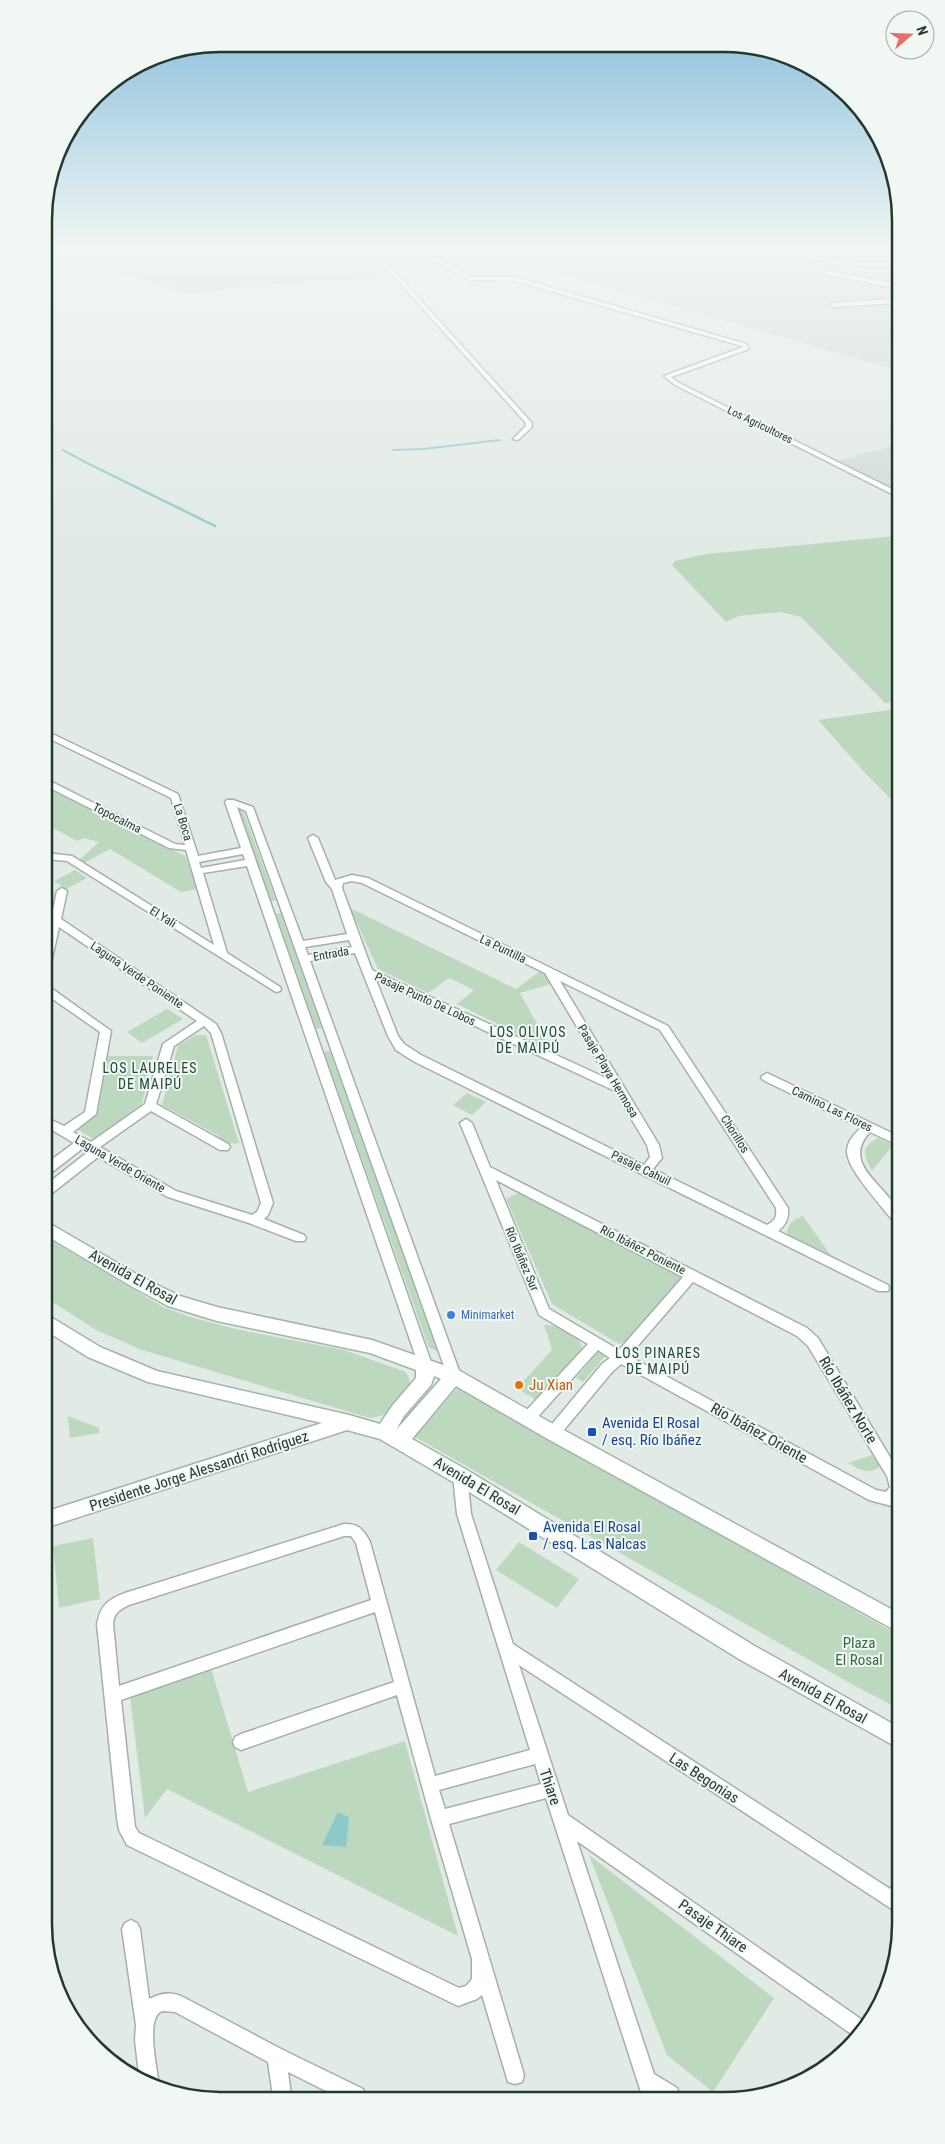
<svg xmlns="http://www.w3.org/2000/svg" width="945" height="2144" viewBox="0 0 945 2144" font-family="'Roboto Condensed',sans-serif">
  <rect width="100%" height="100%" fill="#e1eae5"/>
  <!-- built -->
  <path fill="#cfdad4" d="M473 249H827L846 258 895 260 896 370Z
    M896 445V491L838 461Z"/>
  <!-- green -->
  <path fill="#bcd9c0" d="M44 249H360L383 275 381 278 269 285 190 294 44 252Z
    M896 536 897 701 885 703 801 617 780 612 739 616 726 622 672 565 675 561 707 554Z
    M897 709V805L865 773 818 720Z
    M46 785 185 856 198 889 181 892 110 849 84 863 80 859 99 842 84 838 77 841 46 824Z
    M238 809 243 811 276 901H271Z
    M75 870 87 878 66 889 54 881Z
    M350 908 516 989 540 971 547 975 551 984 520 993 552 1051 457 1004 474 990 449 978 428 993 378 969Z
    M281 913 322 1028 316 1029 276 914Z
    M167 1009 183 1019 142 1043 127 1032Z
    M195 1035H206L239 1143 227 1144 217 1139 219 1136 162 1105 178 1046Z
    M330 1051 438 1349 437 1351 429 1348 324 1052Z
    M108 1056H153L142 1104 93 1139 77 1129 97 1111Z
    M467 1093 486 1102 472 1115 453 1105Z
    M878 1138 893 1145 872 1171C863 1154 860 1148 878 1138Z
    M520 1192 683 1275 627 1341 619 1344 552 1304 506 1199Z
    M803 1216 832 1257 830 1258 789 1237 787 1232C789 1222 794 1220 803 1216Z
    M47 1238 163 1307 190 1317 235 1329 344 1350 406 1372 410 1382 407 1389 384 1415 370 1418 142 1350 96 1330 48 1299Z
    M544 1325C558 1325 582 1333 582 1350L536 1400 517 1388 552 1350Z
    M599 1351 606 1355 583 1382 576 1378Z
    M458 1387 900 1636V1709L855 1686 415 1437Z
    M68 1416 99 1428V1433L70 1438Z
    M872 1455 880 1466C869 1476 859 1469 848 1463Z
    M93 1538 100 1599 59 1608 53 1546Z
    M519 1542 579 1579 557 1608 496 1570Z
    M211 1668 248 1792 405 1741 458 1936 167 1789 145 1818 130 1696Z
    M589 1855 774 1998 713 2092 667 2055Z"/>
  <!-- water -->
  <path fill="#8ec9ca" d="M338 1812 349 1817 346 1847 322 1845Z"/>
  <g fill="none" stroke-linecap="round" stroke-linejoin="round">
    <!-- stream-far1 -->
    <path stroke="#8ec9ca" stroke-width="2" d="M63 450 85 462
      M393 450 423 449 500 440"/>
    <!-- stream -->
    <path stroke="#8ec9ca" stroke-width="2.5" d="M83 461 215 526"/>
    <defs>
      <path id="street" d="M369 249H374L531 422 532 427 518 440 513 439 526 426V423Z
        M411 249H417L473 277H515L746 344 749 349 671 377 679 383 896 491V496L675 385 664 376 743 347 742 346 515 281 470 280Z
        M830 260 895 263V267L830 264 815 266 822 270 896 284V288L821 273 806 266Z
        M896 299V303L833 307 830 305 833 303Z
        M46 731 178 794 198 856 241 848 225 802 227 800H233L253 807 303 941 347 934 332 889 326 882 308 838 313 835 318 838 335 880 352 875 368 878 668 1026 788 1208C789 1218 786 1225 778 1231L888 1285 889 1288 888 1291H878L413 1061 396 1050 388 1036 355 953 310 961 461 1376 459 1380 454 1381 449 1380 246 811 237 807 432 1365 430 1369 425 1370 420 1369 247 866 203 873 227 953 280 987 281 989 280 991 276 992 67 861 46 859V853L72 856 214 945 186 850 169 848 46 786V779L175 844 185 845 171 798 46 737ZM243 854 245 860 201 868 199 862ZM352 881 362 883 545 973 608 1079 372 970 342 888 343 883ZM349 940 352 947 308 955 305 947ZM376 980 615 1091 647 1145 650 1157 644 1165 421 1055 404 1044 398 1036ZM560 981 660 1030 776 1208C777 1217 775 1221 767 1225L653 1169 662 1158 659 1145Z
        M62 888 67 891 61 919 216 1024 221 1033 273 1203 268 1215 264 1219 304 1235 306 1238 304 1241H296L249 1223 168 1197 98 1157 51 1194 47 1195V1184L89 1151 83 1148 51 1173 47 1174V1163L74 1143 47 1127V1118L64 1126 85 1112 100 1032 47 995V987L51 988 111 1031 96 1114 73 1132 91 1142 145 1104 163 1044 197 1021 59 927 52 959 47 962V938L57 891ZM204 1026 211 1033 261 1203 257 1212 252 1215 176 1191 100 1147 151 1111 220 1150H228L230 1147 228 1144 156 1104 174 1046Z
        M767 1073 898 1136V1145L870 1132C841 1163 883 1183 897 1209 900 1213 899 1219 899 1224L895 1223C883 1208 846 1168 847 1151 847 1142 854 1134 861 1128L763 1080 761 1077Z
        M466 1119 472 1123 490 1167 807 1328 818 1338 899 1472V1508L869 1500 621 1364 612 1372 558 1437 553 1439 548 1437 546 1433 548 1429 602 1364 610 1358 598 1350 533 1422 528 1424 523 1422 521 1418 523 1414 588 1344 539 1315 538 1312 460 1123ZM496 1180 683 1277 619 1350 549 1309ZM693 1282 797 1336 808 1346 887 1476 890 1487 886 1492 876 1490 629 1356Z
        M460 1470 465 1472 467 1476 471 1514 513 1644 890 1889 895 1881 901 1879V1915L519 1665 568 1815 868 2024 865 2031 857 2038 577 1841 654 2074 677 2088 679 2095H642L546 1798 449 1824 524 2075 522 2082 515 2084 508 2082 506 2075 482 1995 477 1999 458 2006 452 2003 127 1845 119 1830 117 1818 97 1624C101 1605 107 1600 125 1593L344 1524C358 1523 364 1530 370 1542L435 1776 530 1750 457 1514 453 1476 455 1472ZM344 1536H351L356 1543 371 1600 119 1686 113 1624C114 1613 119 1610 129 1605ZM375 1612 394 1682 241 1734 235 1737 233 1742 235 1747 241 1750 397 1695 431 1819 472 1959V1979L466 1986 459 1988 139 1833 135 1827 121 1700ZM535 1764 541 1784 445 1809 439 1790Z
        M131 1920 137 1923 140 1929 149 1999C161 1993 171 1991 183 1997L283 2050 363 2089 365 2096H336L288 2072 291 2096H273L268 2062 175 2012C171 2012 164 2010 160 2012 147 2021 156 2064 158 2078L157 2082 139 2074 135 2040 136 2025 122 1929 125 1923Z"/>
      <path id="secondary" d="M47 1222 143 1278 180 1296 217 1307 372 1340 460 1371 560 1428 900 1614V1633L546 1438 456 1386 412 1439 467 1470 753 1645 900 1728V1749L739 1659 453 1482 380 1439 347 1430 48 1527V1511L322 1423 148 1382 88 1357 48 1332V1317L54 1319 100 1347 157 1371 349 1415 380 1424 392 1406 416 1378V1370L370 1353 217 1321 168 1306 131 1286 47 1236ZM434 1376 441 1379 396 1430 404 1416 431 1385Z"/>
    </defs>
    <!-- street casing -->
    <use href="#street" stroke="#a4b1ab" stroke-width="3"/>
    <!-- secondary casing -->
    <use href="#secondary" stroke="#a1b5ab" stroke-width="3"/>
    <!-- street -->
    <use href="#street" fill="#fff" fill-rule="evenodd"/>
    <!-- secondary -->
    <use href="#secondary" fill="#fff" fill-rule="evenodd"/>
  </g>
  <!-- sky -->
  <linearGradient id="sky" x2="0" y2="1"><stop stop-color="#84bcdc"/><stop offset="0.45" stop-color="#f2f6f3"/><stop offset="1" stop-color="#f2f6f3" stop-opacity="0"/></linearGradient>
  <rect width="945" height="549" fill="url(#sky)"/>
  <!-- markers -->
  <circle fill="#3f7fe0" stroke="#f1f7f3" stroke-width="2" cx="451" cy="1315" r="5"/>
  <circle fill="#e8710a" stroke="#f1f7f3" stroke-width="2" cx="519" cy="1385" r="5"/>
  <g fill="#1a4fb4" stroke="#f1f7f3" stroke-width="2">
    <rect x="587" y="1427" width="10" height="10" rx="2.5"/>
    <rect x="528" y="1531" width="10" height="10" rx="2.5"/>
  </g>
  <g text-anchor="middle" dominant-baseline="central" stroke-width="4" stroke-linejoin="round" paint-order="stroke">
    <!-- far-street labels -->
    <g font-size="11" fill="#233930" stroke="#f1f7f3">
      <text transform="translate(760 425) rotate(26)">Los Agricultores</text>
    </g>
    <!-- street labels -->
    <g font-size="12" fill="#233930" stroke="#f1f7f3">
      <text transform="translate(117 818) rotate(27)">Topocalma</text>
      <text transform="translate(183 822) rotate(73)">La Boca</text>
      <text transform="translate(163 917) rotate(32)">El Yali</text>
      <text transform="translate(503 949) rotate(26)">La Puntilla</text>
      <text transform="translate(331 954) rotate(-10)">Entrada</text>
      <text transform="translate(137 975) rotate(34)">Laguna Verde Poniente</text>
      <text transform="translate(425 999) rotate(25)">Pasaje Punto De Lobos</text>
      <text transform="translate(608 1071) rotate(59)">Pasaje Playa Hermosa</text>
      <text transform="translate(832 1109) rotate(26)">Camino Las Flores</text>
      <text transform="translate(735 1134) rotate(57)">Chorillos</text>
      <text transform="translate(120 1164) rotate(30)">Laguna Verde Oriente</text>
      <text transform="translate(641 1168) rotate(26)">Pasaje Cahuil</text>
      <text transform="translate(643 1250) rotate(27)">Río Ibáñez Poniente</text>
      <text transform="translate(522 1259) rotate(67)">Río Ibáñez Sur</text>
    </g>
    <!-- shop labels -->
    <g font-size="12" fill="#366cbe" stroke="#f1f7f3" text-anchor="start">
      <text x="461" y="1315">Minimarket</text>
    </g>
    <!-- neighbourhood labels -->
    <g font-size="14" letter-spacing="1" fill="#21493a" stroke="#f1f7f3">
      <text x="528" y="1032">LOS OLIVOS<tspan x="528" dy="16">DE MAIPÚ</tspan></text>
      <text x="150" y="1068">LOS LAURELES<tspan x="150" dy="16">DE MAIPÚ</tspan></text>
      <text x="658" y="1353">LOS PINARES<tspan x="658" dy="16">DE MAIPÚ</tspan></text>
    </g>
    <!-- near-street labels -->
    <g font-size="15" fill="#233930" stroke="#f1f7f3">
      <text transform="translate(133 1277) rotate(29)">Avenida El Rosal</text>
      <text transform="translate(848 1400) rotate(59)">Río Ibáñez Norte</text>
      <text transform="translate(759 1433) rotate(29)">Río Ibáñez Oriente</text>
      <text transform="translate(199 1471) rotate(-18)">Presidente Jorge Alessandri Rodríguez</text>
      <text transform="translate(477 1486) rotate(31)">Avenida El Rosal</text>
      <text transform="translate(823 1696) rotate(29)">Avenida El Rosal</text>
      <text transform="translate(704 1778) rotate(33)">Las Begonias</text>
      <text transform="translate(550 1787) rotate(71)">Thiare</text>
      <text transform="translate(713 1926) rotate(35)">Pasaje Thiare</text>
    </g>
    <!-- near-food labels -->
    <g font-size="15" fill="#c56008" stroke="#f1f7f3" text-anchor="start">
      <text x="529" y="1385">Ju Xian</text>
    </g>
    <!-- near-transit labels -->
    <g font-size="15" fill="#164399" stroke="#f1f7f3" text-anchor="start">
      <text x="602" y="1423">Avenida El Rosal<tspan x="602" dy="17">/ esq. Río Ibáñez</tspan></text>
      <text x="543" y="1527">Avenida El Rosal<tspan x="543" dy="17">/ esq. Las Nalcas</tspan></text>
    </g>
    <!-- near-park labels -->
    <g font-size="15" fill="#316c40" stroke="#f1f7f3">
      <text x="859" y="1643">Plaza<tspan x="859" dy="17">El Rosal</tspan></text>
    </g>
  </g>
  <!-- crop -->
  <path d="M0 0H945V2144H0ZM220 52H724A168 168 0 0 1 892 220V1924A168 168 0 0 1 724 2092H220A168 168 0 0 1 52 1924V220A168 168 0 0 1 220 52Z" fill="#f1f7f3" fill-rule="evenodd"/>
  <path fill="none" stroke="#233930" stroke-width="2.5" d="M220 52H724A168 168 0 0 1 892 220V1924A168 168 0 0 1 724 2092H220A168 168 0 0 1 52 1924V220A168 168 0 0 1 220 52Z"/>
  <!-- north arrow -->
  <g transform="translate(910 35) rotate(71)"><circle r="24" fill="#f1f7f3" stroke="#9faba5"/>
  <path d="M0-4L9 19L0 12L-9 19Z" fill="#e47265"/>
  <text y="-8" font-size="14" font-weight="bold" text-anchor="middle" fill="#233930">N</text>
  </g>
</svg>
